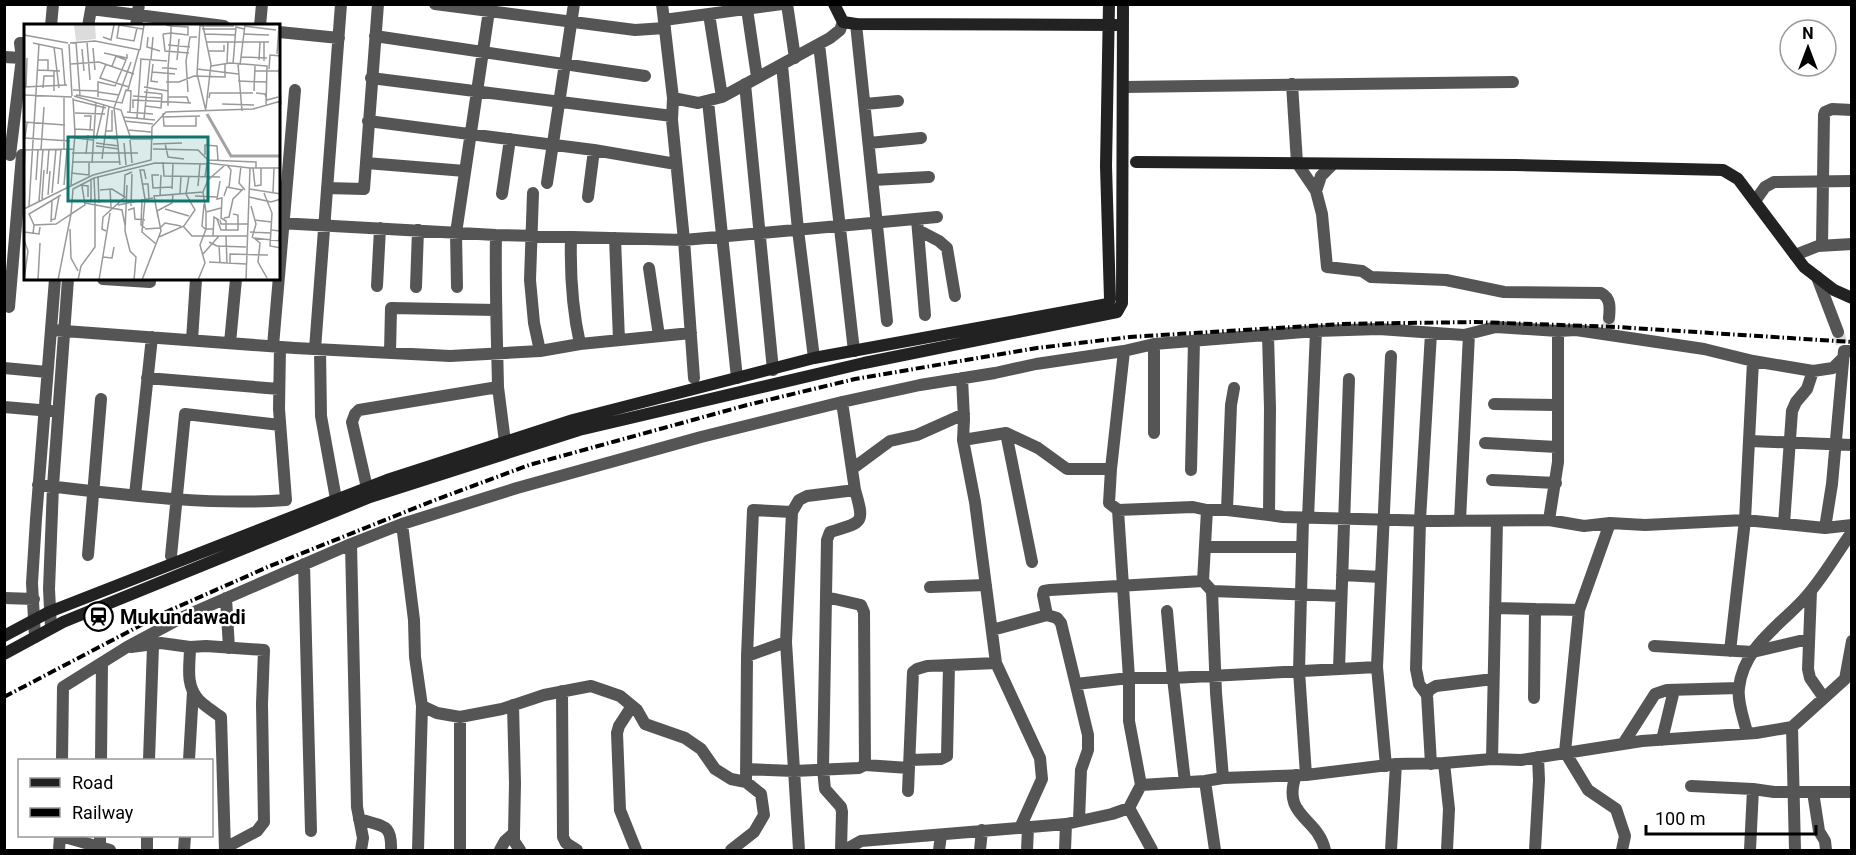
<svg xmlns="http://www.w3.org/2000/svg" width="1856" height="855" viewBox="0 0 1856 855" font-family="Roboto,sans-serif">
  <rect width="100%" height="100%" fill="#fff"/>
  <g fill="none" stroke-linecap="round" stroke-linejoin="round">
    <!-- street-tunnel -->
    <path stroke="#d9d9d9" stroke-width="12" stroke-dasharray="12 6" stroke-linecap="butt" d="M1609 329V318
      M1838 332 1844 351"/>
    <!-- street -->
    <path stroke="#555" stroke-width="12" d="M435 4 635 30 665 28
      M662 4 673 98 672 120 684 240 694 378
      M787 4 795 58
      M91 9 224 26
      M747 9 757 77
      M709 14 722 97
      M664 20 782 4
      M856 24 887 321
      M51 26 53 4
      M88 26 92 4
      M136 26 139 4
      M260 26 262 4
      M279 32 339 38
      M375 36 645 76
      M819 44 854 351
      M4 57 22 58
      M782 65 798 230 814 358
      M371 78 672 116
      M745 84 773 370
      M1292 84 1297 163 1316 191 1322 214 1327 267 1362 271 1371 277 1446 280 1504 292 1601 293C1611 298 1610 308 1609 318
      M1124 87 1513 82
      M673 98 698 103 722 97 830 38 840 30 843 22
      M708 101 737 378
      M865 104 898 101
      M368 121 594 150 676 164
      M869 143 921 138
      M10 155 22 58 20 43H26
      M366 163 465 171
      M873 180 929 177
      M547 183 574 4
      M327 188 364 189 378 4
      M1316 191 1321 176 1333 164
      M533 193 530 280 534 323 540 351
      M502 194 510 139
      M588 197 594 150
      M1755 201 1765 187 1774 182 1852 181
      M917 219 925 315
      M279 223 496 235 684 240 937 217
      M918 230 939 241 947 248 955 296
      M571 237C570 274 572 308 580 344
      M615 238 619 340
      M1822 245 1824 115 1825 112 1832 109 1852 110
      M1795 255 1818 246 1852 244
      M649 268 659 336
      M1817 277 1838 332
      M103 279 150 282
      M377 286 380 228
      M416 287 418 230
      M457 287 456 233 490 4
      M9 307 22 155
      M51 330 295 348 450 356 540 351 580 344 691 333
      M1268 335 1270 408 1269 515 1283 517 1435 521 1549 520 1584 526 1610 523 1645 525 1745 520 1825 528 1852 525
      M192 340 196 279
      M230 343 236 279
      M273 346 295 90
      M315 349 341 4
      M320 349 321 416 336 499
      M390 353 391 308 496 310
      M4 368 47 372
      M147 378 279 389
      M962 378 964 419 963 440
      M498 387 505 442
      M1494 404 1557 405
      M4 407 51 411
      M1006 433 1038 448 1067 469H1111
      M1154 433V344
      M1750 441 1852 445
      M1485 443 1557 447
      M852 469 890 441 917 435 964 414
      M1191 470 1194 341
      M1492 480 1556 483
      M38 485C120 494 204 506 286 500L279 409 280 347
      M367 488 352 422 355 414 359 410 498 387C497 336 495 286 496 235
      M135 495 152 337
      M1118 510 1109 503 1111 469 1124 351
      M1207 510 1193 507 1118 510 1129 678H1173L1377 667
      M1227 510 1231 405 1234 388
      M1303 518 1299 671 1306 775
      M1308 518 1316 331
      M1549 520 1558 462V331
      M1460 521 1469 334
      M1610 523 1579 610 1565 752 1588 790 1616 809 1625 836 1622 850
      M402 524 414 620 415 657 422 706 418 850
      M1784 524 1792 411 1796 402 1807 389 1813 371
      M1825 528 1832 484 1844 351H1852
      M351 544 357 807 363 838 361 850
      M1205 547H1302
      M88 555 101 399
      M171 556 185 414 280 425
      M304 564 311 831
      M1342 575 1381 577
      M930 587 986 585
      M1212 591 1341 596
      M1811 591 1808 669 1810 678 1824 698
      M4 598 34 599
      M226 598 229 648
      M1495 608 1579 610
      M1167 611 1173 678 1185 782
      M1047 615 1043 595 1044 591 1050 590 1203 581
      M51 628 49 589 53 486 68 279
      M992 630 1047 615 1057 618 1061 623 1088 735V750L1081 770 1079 820
      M35 637 32 583 36 519 55 279
      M786 642 799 850
      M1654 646 1753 652 1808 639
      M131 647 161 643 190 647 206 646 264 650 262 704 264 822 257 831 225 848
      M190 647C190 665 185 684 198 699 202 704 214 712 221 717L225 850
      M1730 651 1745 520 1753 361
      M747 656 786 642 792 512
      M1339 669 1349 379
      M1076 684 1129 678V721L1141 785
      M562 691 563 837 566 843 577 850
      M1427 695 1419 684 1416 669 1420 520 1431 333
      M1534 698 1535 609
      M513 705 515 783 514 833V841L520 850
      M422 706 437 713 460 717 502 709 544 695 591 686 620 696 637 710 645 724 685 738 701 749 715 769 731 779 746 782 761 794 764 815 754 832 731 850
      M632 706 619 726 617 733 620 810 636 850
      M1792 727 1795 850
      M1747 733C1744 719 1737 702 1739 688 1743 648 1779 626 1803 600 1822 580 1836 554 1852 532
      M1662 740 1674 690
      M1623 744 1655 694 1667 690 1739 688
      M1492 759 1497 521
      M62 760 63 687 127 647 183 617 351 544 402 524 517 488 701 437 842 402 920 385 995 373 1036 364 1124 351 1154 344 1316 331 1379 329 1464 335 1496 327 1558 331 1576 330 1704 349 1753 361 1813 371 1833 368 1843 358
      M101 760 102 663
      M149 760 153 646
      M189 760 193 691
      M910 760 941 759 947 756 949 665
      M1444 763 1449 809 1447 850
      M1431 764 1427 695 1429 690 1436 686 1493 679
      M865 765 909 768
      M1386 766 1377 667 1391 356
      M746 769 794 771 859 768 865 765 864 612 861 605 826 597
      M1296 775C1281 817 1318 817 1325 850
      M1223 778 1216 693 1212 591 1203 581 1207 510H1227L1269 515
      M1205 781 1215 850
      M746 782 747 656 753 510 792 512 799 500 807 496 855 490 842 402
      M1691 786 1753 789 1774 792H1852
      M908 791 913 672 917 669 927 666 996 663
      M1813 792 1819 831 1825 841 1826 850
      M359 819C383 827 392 823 391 850
      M1020 828 1042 779 1040 758 996 663 975 502 963 440 1006 433 1032 562
      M61 836 110 850
      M100 848V836
      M59 850 60 836
      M147 850V836
      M184 850 185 836
      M460 850V717
      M500 850 505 841 514 833
      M841 850 842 812 841 807 825 789 823 769 827 540 830 532C863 522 865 524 855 490
      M845 850 861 841 1066 824 1112 814 1129 808
      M939 850 941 835
      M980 850 982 830
      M1027 850 1028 828
      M1065 850 1066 824
      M1152 850 1129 808 1141 785 1205 781 1223 778 1306 775 1396 764 1444 763 1492 759 1521 760 1642 741 1756 733 1792 727 1845 679 1852 641
      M1391 850 1396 764
      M1535 850 1539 780 1538 757
      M1750 850 1753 789"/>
    <!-- secondary -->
    <path stroke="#222" stroke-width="12" d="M834 4 843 22 856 24 1116 25
      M1136 162 1515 165 1723 170 1738 179 1804 267 1834 290 1852 298
      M4 636 49 612 387 480 573 420 814 358 1108 304 1110 299 1106 166 1109 4
      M4 654 63 622 370 497 579 430 864 363 1117 312 1122 303 1123 4"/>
    <!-- rail -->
    <path stroke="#000" stroke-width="4" stroke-dasharray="9 3 1.5 3" stroke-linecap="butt" d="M4 697 166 612 270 566 435 500 529 465 747 405 855 379 1037 348 1130 337 1342 324 1475 322 1617 327 1852 342"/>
  </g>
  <!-- icons -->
  <defs>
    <symbol id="station-ring" viewBox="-11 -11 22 22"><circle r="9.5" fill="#fff" stroke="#000" stroke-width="1.5"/><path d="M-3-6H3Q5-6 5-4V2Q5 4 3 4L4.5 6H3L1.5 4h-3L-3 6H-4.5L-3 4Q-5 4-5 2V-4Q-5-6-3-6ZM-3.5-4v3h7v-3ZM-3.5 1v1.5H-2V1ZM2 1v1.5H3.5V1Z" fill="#000"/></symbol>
  </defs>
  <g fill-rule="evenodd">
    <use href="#station-ring" x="82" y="600" width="33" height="33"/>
  </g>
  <g text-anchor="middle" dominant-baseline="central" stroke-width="4.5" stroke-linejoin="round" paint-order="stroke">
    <!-- poi labels -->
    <g font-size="20" font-weight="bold" fill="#000" stroke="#fff" text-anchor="start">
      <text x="120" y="617">Mukundawadi</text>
    </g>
  </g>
  <!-- overview -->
  <g transform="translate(24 24)">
    <rect width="256" height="256" fill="#fff"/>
    <path d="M50 1H71L72 15 52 17Z" fill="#dcdcdc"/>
    <path fill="none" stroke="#a3a3a3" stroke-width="3" d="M183 90 207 132H257"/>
    <path fill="none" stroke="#999" stroke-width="1.5" d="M142 1 147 2 164 3V11L147 9V1M176 1 173 50 182 87M176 2H179L187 40 182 84M179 2H210M220 2 252 6M113 4 110 17 93 14 95 1 119 5M178 5H211M139 10 147 9 144 44 153 45M139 10 141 27 165 29M181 10 211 11M219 10 245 11M0 11 44 19M79 13 87 16 90 1M124 13 123 23 136 27M52 18 56 72M63 18 66 56M182 18H245M9 19 38 25 41 62M46 19 71 17 116 26M45 20 48 72M144 21 166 23M30 23 35 64M69 24 71 46M58 25 60 47M116 26 120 1M184 27H200V21M80 29 103 34V30M253 30 255 1M217 33 243 34M116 35 143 37M127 35 129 13M14 36H24V46M153 36 155 15M235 36 236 18M240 37V18M203 39 204 18M47 40 75 38 110 50M82 40 76 54 105 63M129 40 127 57 134 58M209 40 212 3 220 5M214 40 218 87M216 41 221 1M187 42 206 39 243 42 242 82M138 44H144V82M173 45 214 50M245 45 246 31 257 32M255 45 257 81M14 46 36 47M231 47H255M128 48 151 50M214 57 242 58M142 58H155L170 52 201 53V40M0 63 43 61M2 63 3 34M120 63 144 67M19 64 20 52H30M49 66 74 67M101 66 107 67 106 88M104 66 115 26M30 67V47M230 67 231 42M74 68 95 71M120 68 138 70M164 68 162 37 166 13H173M232 69 241 70 243 76 254 73M0 71 48 73M52 71 98 79 102 66M50 72 97 86 107 115H129M109 72 137 74M74 73V58L91 62 102 36 92 32 88 42M144 73H163L165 79M185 74 186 69H229M50 76 82 84M198 80 230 81M121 82 137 84 138 70M109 84V76L167 79M103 88 129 90M51 89 81 90M139 89 140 102H172V92M60 92H67L66 106M99 93 131 96M139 93 176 92M113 94 117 35M120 95 126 36M100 97 129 100M0 98 41 101M51 105 69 106M104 106 127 108M82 107H88V86M72 113 94 115M0 114 46 117M51 114 69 116M72 115 80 81M106 116 108 139M72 119 95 122M100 119 102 141M141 119 144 133 160 135M0 120 3 99M129 120 158 119M72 122 95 125M40 125V72M129 125 174 126 184 136 232 138V144M0 126 50 125M17 126 20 83M48 129H114M62 130 64 111M181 131V121L193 122 194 136M78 135 85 82M48 138H96M139 138 140 152 196 153M68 139 72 78M96 141 90 84 107 38M203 141 207 146 205 163M217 142 215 159 221 166M229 144 231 162 237 161V144M0 148 1 126M47 149 65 151V139M23 150 25 125M135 151H128L129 164 148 163M74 152 75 179M181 153 183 139 226 144M70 154 71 177M67 155V176M12 156 14 126M196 157 193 175 198 174 197 194 202 197V206M34 160 37 125M119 160H124L125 175M40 161 43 125M47 161 51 109 49 74M56 161 64 162V173M103 161 101 207 106 227 112 233 110 256M174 162 176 140M86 165 87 183M148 165 149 140M225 165 257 170M76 166 88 165 101 173 79 193 78 205 82 207M179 168 182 188 197 184M28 169 32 125M240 169 248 189 246 222 257 224M249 169 250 143M156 170 157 152M24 171 26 147M100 172 101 151 108 148M136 172 137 151M171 172 193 173M200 172 203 163 218 166M225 173 247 178 257 175M18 175 20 146M118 175 117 201 121 204M121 175 118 208 132 220M121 175 116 146H120L122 155M15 177 19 125M61 179 98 186 101 201M180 180 178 202 181 205M94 181 129 174M5 182 15 20M107 182 108 150M227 182 232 200 228 214M0 185 69 151 127 136 128 103 142 88 229 85 257 77M141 185 165 192M104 186 110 184 111 195 121 196M182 188V205H190M134 193 130 172 179 168 184 156 201 141M200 194 205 193 209 175 219 165M193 195 197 206H214V191L209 190M27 196 31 195 35 172M196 196 197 200H224M230 196 248 198M27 198 28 177M10 201 5 190 37 171M159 202 168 212H224M46 205 47 234 54 247M121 205 136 204 141 199 157 202M247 206 256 207 255 216M0 208 15 210 16 203M226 208 247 209M9 210 10 201 32 200 47 190 49 165 70 154 131 139 183 140M189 212 190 193 195 196M202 212 203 239M135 213 160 202 171 186 162 170 165 152M229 214 257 217M230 214 236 219 234 238 243 254M0 216 4 227 0 256M185 218 193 222 222 223M195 221 196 239M179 230 195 212M79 233 88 234 90 223M185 238 222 240M206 239V230L244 231M14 256 16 219M34 256 47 190 61 181 58 162M54 256 57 242 71 223V175M75 256 86 189M118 256 137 207 133 187 148 179 149 171M174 256 181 239 176 221 182 205M222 256 226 144H257"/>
    <path fill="#0f766e" fill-opacity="0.15" stroke="#0f766e" stroke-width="3" d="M44 113H184V177H44Z"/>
    <rect width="256" height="256" fill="none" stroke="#000" stroke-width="3"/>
  </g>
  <!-- border -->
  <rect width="1856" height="855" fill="none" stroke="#000000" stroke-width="12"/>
  <!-- legend -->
  <rect x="18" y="759" width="195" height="78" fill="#ffffff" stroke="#999999" stroke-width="1.5"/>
  <rect x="30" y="778" width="30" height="9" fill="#222222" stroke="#999999" stroke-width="1.5"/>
  <text x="72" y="789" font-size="18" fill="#000000">Road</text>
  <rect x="30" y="808" width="30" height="9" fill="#000000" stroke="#999999" stroke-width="1.5"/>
  <text x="72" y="819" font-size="18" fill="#000000">Railway</text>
  <!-- north arrow -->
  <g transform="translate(1808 48)"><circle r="28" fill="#ffffff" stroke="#999999" stroke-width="1.5"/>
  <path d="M0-4.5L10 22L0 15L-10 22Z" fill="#000000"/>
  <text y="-9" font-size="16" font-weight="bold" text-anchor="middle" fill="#000000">N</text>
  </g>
  <!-- scale -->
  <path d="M1646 825v9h170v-9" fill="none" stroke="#000000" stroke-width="3"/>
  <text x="1655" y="825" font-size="18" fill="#000000" stroke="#ffffff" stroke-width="4.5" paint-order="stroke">100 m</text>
</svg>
